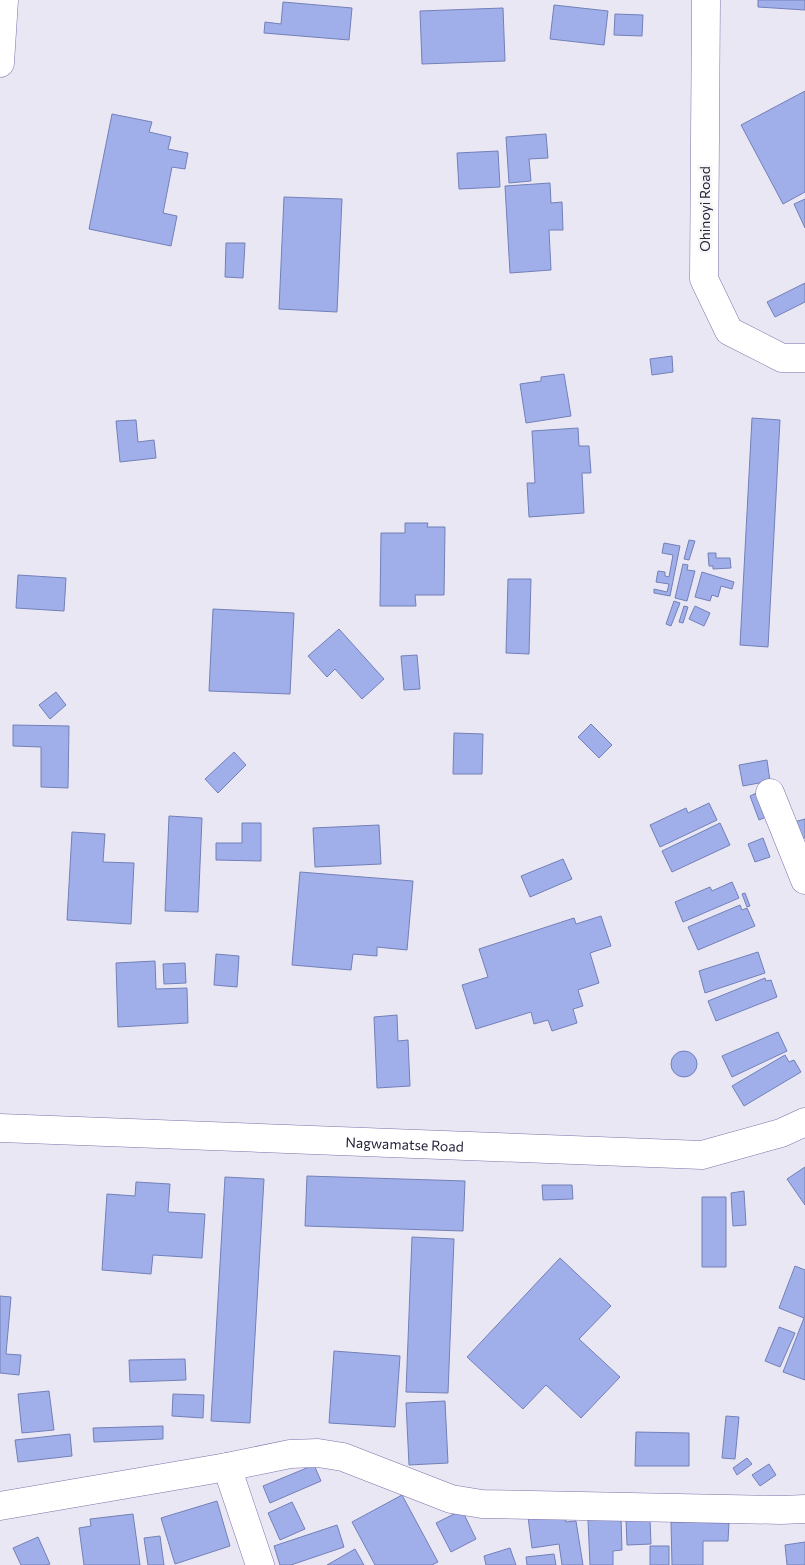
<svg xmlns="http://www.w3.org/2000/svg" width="805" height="1565" viewBox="0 0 805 1565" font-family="Commissioner,sans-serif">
  <rect width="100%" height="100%" fill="#eae7f4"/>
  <!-- building -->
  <path fill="#a0afea" stroke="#7380b8" d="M758 0H805V10L758 7Z
    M283 2 352 8 349 40 264 33 265 22 281 24Z
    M554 5 608 11 604 45 550 39Z
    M503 8 505 61 422 64 420 11Z
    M615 14 643 15 642 36 614 35Z
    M805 91V192L783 204 741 125Z
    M112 114 152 122 149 132 171 137 168 149 188 153 185 169 172 167 163 213 177 216 171 246 89 229Z
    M546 134 548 158 529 159 531 181 509 183 506 137Z
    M498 151 500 187 459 189 457 153Z
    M550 183 551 203 562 202 563 230H549L551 270 510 273 505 186Z
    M284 197 342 199 337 312 279 309Z
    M805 199V228L794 204Z
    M226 243H245L243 278 225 277Z
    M805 283V302L775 317 767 302Z
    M672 356 673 372 652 375 650 359Z
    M564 374 571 416 526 423 520 384 541 381V377Z
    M752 418 780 420 768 647 740 645Z
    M136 420 138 442 154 440 156 458 120 462 116 421Z
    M578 428 579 446H589L591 473H582L584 513 529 517 527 483H535L532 431Z
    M405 523H428L427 527H445L444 595H415L416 606H380L381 533H405Z
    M689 540 695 541 689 560 684 559Z
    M664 543 680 546 670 596 654 593V589L667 592 669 584 656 582 658 571 665 572V576L669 577 673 555 662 553Z
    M708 553H716V558H730L731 568 713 569V566H709Z
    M683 564 688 565 687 570 695 571 687 601 675 598Z
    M702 572 734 582 732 589 721 586 718 597 712 595 710 601 695 597Z
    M18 575 66 578 64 611 16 608Z
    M508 579H531L529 654 506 653Z
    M674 601 680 603 671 626 666 624Z
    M684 606 688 607 683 623 679 622Z
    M695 606 710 613 704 626 689 619Z
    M213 609 294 613 290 694 209 691Z
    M339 629 384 679 362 699 335 669 327 677 308 656Z
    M417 655 420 689 404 690 401 656Z
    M56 692 66 705 50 719 39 705Z
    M591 724 612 745 599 758 578 737Z
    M13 725 69 726 68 788 41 787V747L13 746Z
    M454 733 483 734 482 774H453Z
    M234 752 246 765 218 793 205 779Z
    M767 760 770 781 743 786 739 765Z
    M761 791 771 815 759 820 750 796Z
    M709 803 717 820 660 847 650 825 686 808 688 813Z
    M169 816 202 818 198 912 165 911Z
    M805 819V838L798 839 794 822Z
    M242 823H261V861L216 860V843H242Z
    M720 823 730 845 672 872 662 851Z
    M379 825 381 864 315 867 313 828Z
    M72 832 105 834 103 862 134 863 131 924 67 920Z
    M763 838 770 857 755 862 748 844Z
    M563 859 572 879 530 897 521 876Z
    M300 872 413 881 407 950 377 947V956L353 954 351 970 292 965Z
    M732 882 739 898 683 922 675 902 710 887 712 891Z
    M745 893 750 906 747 907 742 894Z
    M740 905 742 910 747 908 755 926 698 950 688 927Z
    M601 916 611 946 590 953 599 983 578 990 583 1006 573 1009 577 1023 552 1031 548 1020 534 1024 531 1012 476 1029 462 985 488 977 479 949 574 918 576 924Z
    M758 952 765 973 705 993 699 971Z
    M216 954 239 956 237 987 214 985Z
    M155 961 156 989 187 988 188 1023 118 1027 116 963Z
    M185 963 186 983 164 984 163 964Z
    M765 978 766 981 771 980 777 997 716 1021 708 1001Z
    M397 1015 398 1041 408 1040 410 1086 377 1088 374 1017Z
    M778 1032 787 1051 732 1077 722 1056Z
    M671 1064a13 13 0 1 1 26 0a13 13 0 1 1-26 0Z
    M785 1055 789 1062 794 1060 801 1072 744 1106 732 1086Z
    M805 1167V1205L787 1179Z
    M307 1176 465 1181 463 1231 305 1226Z
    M225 1177 264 1179 250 1423 211 1421Z
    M136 1182 170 1184 168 1212 205 1214 202 1258 153 1255 151 1274 102 1270 107 1194 135 1196Z
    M542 1185H572L573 1199 543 1200Z
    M744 1191 746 1225 733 1226 731 1193Z
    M702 1197H726V1267H702Z
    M412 1237 454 1239 448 1393 406 1392Z
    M560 1258 611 1306 579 1339 620 1377 581 1418 546 1385 523 1409 467 1357Z
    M795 1266 805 1270V1380L783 1372 804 1318 779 1308Z
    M0 1296 11 1297 6 1354 21 1355 19 1375 0 1373Z
    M779 1327 795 1333 780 1367 765 1361Z
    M334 1351 400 1356 395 1427 329 1423Z
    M185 1359 186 1380 130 1382 129 1360Z
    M49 1391 54 1430 22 1433 18 1394Z
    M173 1394 204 1395 203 1418 172 1416Z
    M445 1401 448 1463 409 1465 406 1403Z
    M726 1416 739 1417 735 1459 722 1458Z
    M163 1426V1439L94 1442 93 1428Z
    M636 1432 689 1433V1466H635Z
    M70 1434 72 1456 18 1462 15 1440Z
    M747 1458 752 1464 737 1475 733 1468Z
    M769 1464 776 1475 760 1486 752 1475Z
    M314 1465 321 1481 270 1503 263 1486Z
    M402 1495 438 1562 432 1565H375L352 1522Z
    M217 1501 230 1546 175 1564 161 1518Z
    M292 1502 305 1529 280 1540 268 1513Z
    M462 1510 476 1539 451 1552 436 1523Z
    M564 1511 566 1522 576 1521 583 1565H562L559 1544 532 1548 528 1517Z
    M133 1514 140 1565H84L79 1528 91 1526 90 1519Z
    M621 1518 622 1550 613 1551V1565H590L588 1520Z
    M650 1519 651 1544 627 1545 626 1520Z
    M671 1522 729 1523 728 1541H703V1565H672Z
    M337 1525 344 1547 291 1565H280L274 1546Z
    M160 1536 164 1565H148L144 1538Z
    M38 1537 50 1564 46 1565H21L13 1548Z
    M805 1542V1565H787L785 1545Z
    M650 1546H669V1565H650Z
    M510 1548 516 1565H486L484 1556Z
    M355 1549 364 1565H327Z
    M554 1554 556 1565H527L526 1557Z"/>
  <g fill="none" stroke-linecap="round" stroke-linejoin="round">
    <defs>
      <g id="street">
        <path d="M706 0 704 279 729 331 782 358H805"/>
        <path d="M770 793 805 880"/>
        <path id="s1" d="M0 1128 702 1155 781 1133 805 1122"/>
        <path d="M227 1467 260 1565"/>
        <path d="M0 1506 227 1467 290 1454 318 1453 343 1457 451 1499 482 1504 781 1510 805 1509"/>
      </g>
      <path id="secondary" d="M0 63 4 0"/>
    </defs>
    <!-- street casing -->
    <use href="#street" stroke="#7e71aa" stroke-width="29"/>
    <!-- secondary casing -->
    <use href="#secondary" stroke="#7e71aa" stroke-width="29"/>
    <!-- street -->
    <use href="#street" stroke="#fff" stroke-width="28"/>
    <!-- secondary -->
    <use href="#secondary" stroke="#fff" stroke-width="28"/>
  </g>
  <g text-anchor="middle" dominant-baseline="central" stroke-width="5" stroke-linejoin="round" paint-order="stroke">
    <!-- street labels -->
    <g font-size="14" fill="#28233a" stroke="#f6f6f6">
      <text transform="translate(704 209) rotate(-90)">Ohinoyi Road</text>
      <text stroke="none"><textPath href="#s1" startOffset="405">Nagwamatse Road</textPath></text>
    </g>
  </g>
</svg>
